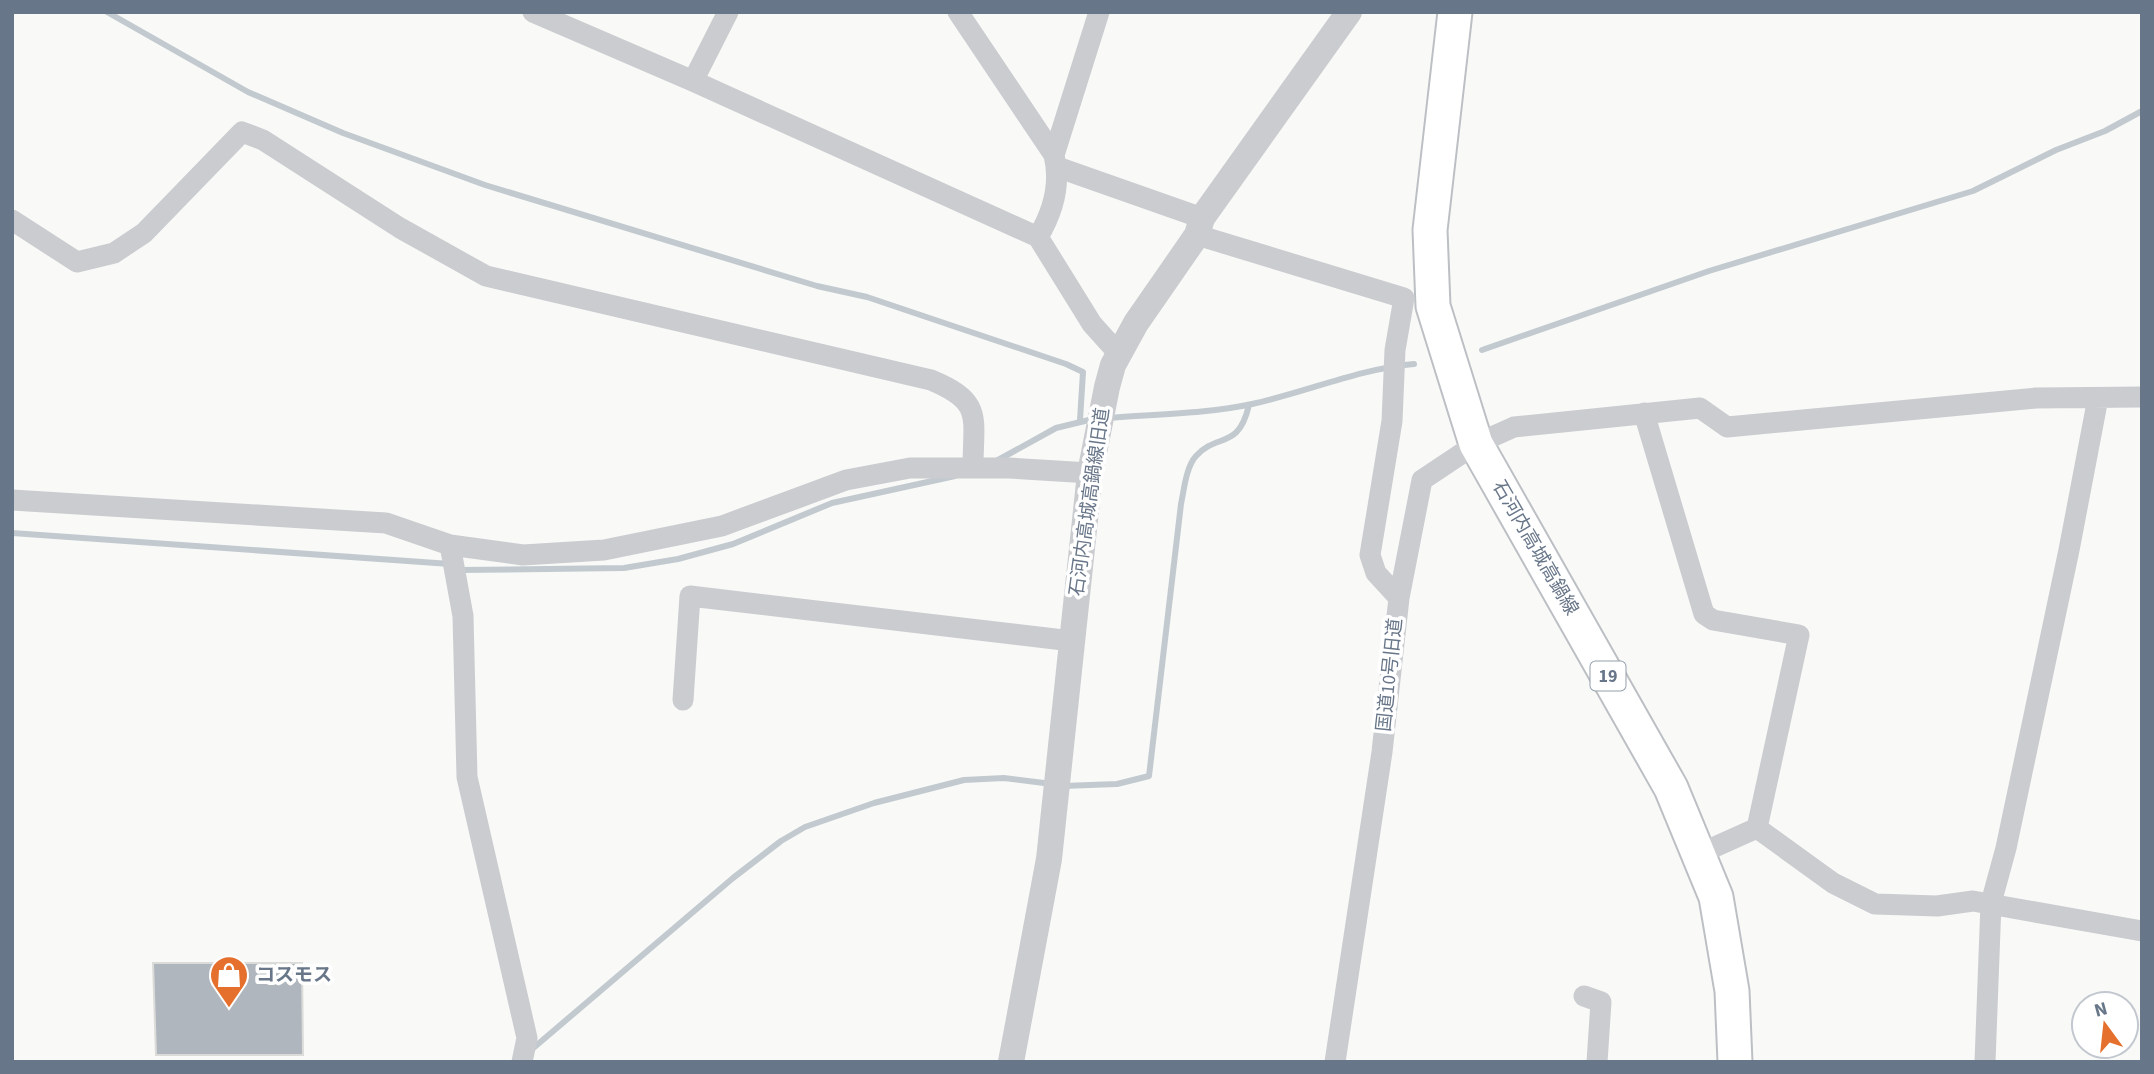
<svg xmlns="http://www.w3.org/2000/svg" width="2154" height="1074" viewBox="0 0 2154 1074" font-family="'Source Sans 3','Noto Sans JP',sans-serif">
  <rect width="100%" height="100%" fill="#f9faf7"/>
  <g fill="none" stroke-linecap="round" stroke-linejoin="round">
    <!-- stream -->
    <path stroke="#c2cad0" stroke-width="6" d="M107 12 248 92 343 133 485 185 817 286 867 297 1066 364 1083 372 1080 420
      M1482 350 1709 271 1973 191 2056 150 2105 131 2142 111
      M1107 418C1155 414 1206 414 1252 404 1307 392 1358 369 1414 364
      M998 460 1056 428 1093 419
      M12 533 450 564
      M459 570 624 568 678 559 733 544 832 503 955 476
      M1063 786 1117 784 1149 776 1181 504C1184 490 1186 467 1196 456 1218 432 1238 451 1249 405
      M531 1050 733 878 781 841 805 827 874 803 964 780 1004 778 1052 784"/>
  </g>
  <!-- building -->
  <path fill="#afb6bd" stroke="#dbdbd9" stroke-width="2" d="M153 963H302L303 1055H156Z"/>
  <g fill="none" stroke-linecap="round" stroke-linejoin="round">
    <defs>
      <path id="primary" d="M1455 12 1430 230 1433 306 1476 444 1671 788 1716 897 1732 991 1735 1062"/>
    </defs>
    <!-- primary casing -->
    <use href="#primary" stroke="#bcbfc4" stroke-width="37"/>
    <!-- minor -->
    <path stroke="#caccd0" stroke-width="21" d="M533 12 693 81 1038 237 1092 324 1119 354
      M958 12 1054 155C1061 184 1053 212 1038 237
      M693 81 728 12
      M1054 155 1099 12
      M1057 167 1202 218
      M12 220 77 262 114 253 144 233 242 132 263 140 400 228 486 276 931 380C984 402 973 417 973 468
      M1197 235 1404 298 1395 350 1392 421 1370 555 1376 573 1399 598
      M1644 413 1704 614 1713 620 1799 635 1757 828
      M12 500 386 523 450 545 523 555 604 550 722 526 846 480 910 468H1009L1090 473
      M450 545 463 616 467 777 527 1038 522 1062
      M683 700 690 596 1072 641
      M1757 828 1833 883 1875 904 1937 906 1973 901 2142 931
      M1699 854 1757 828
      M1584 996 1601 1002 1597 1062
      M1335 1062 1382 752 1399 598 1422 480 1476 444 1514 427 1700 408 1727 427 2036 398 2142 397
      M1985 1062 1991 903 2006 848 2069 550 2098 398"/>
    <!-- tertiary -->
    <path stroke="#caccd0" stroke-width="26" d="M1011 1062 1049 859 1090 473 1107 387 1113 365 1136 323 1197 235 1202 218 1349 12"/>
    <!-- primary -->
    <use href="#primary" stroke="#fff" stroke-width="33"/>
  </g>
  <!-- icons -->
  <defs>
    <symbol id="shop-pin" viewBox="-11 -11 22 30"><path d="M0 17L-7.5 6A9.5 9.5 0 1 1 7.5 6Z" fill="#e56f2c" stroke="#fff"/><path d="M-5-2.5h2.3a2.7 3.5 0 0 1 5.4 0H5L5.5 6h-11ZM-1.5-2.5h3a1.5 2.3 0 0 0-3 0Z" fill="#fff"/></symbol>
  </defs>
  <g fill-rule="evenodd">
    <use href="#shop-pin" x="207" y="953" width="44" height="60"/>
  </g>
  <g text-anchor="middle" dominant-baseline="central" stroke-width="7" stroke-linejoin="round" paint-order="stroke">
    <!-- shield labels -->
    <rect fill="#fff" stroke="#959fac" stroke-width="2" x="1590.5" y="661.5" width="35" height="29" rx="5"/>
    <g font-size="18" font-weight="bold" fill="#687689">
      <text x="1608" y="676">19</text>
    </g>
    <!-- street labels -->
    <g font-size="19" fill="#687689" stroke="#fff">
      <text transform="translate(1090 502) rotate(-82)">石河内高城高鍋線旧道</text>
      <text transform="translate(1535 548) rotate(60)">石河内高城高鍋線</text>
      <text transform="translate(1390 675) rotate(-84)">国道10号旧道</text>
    </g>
    <!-- poi labels -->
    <g font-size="19" font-weight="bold" fill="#687689" stroke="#fff" text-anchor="start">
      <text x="256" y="975">コスモス</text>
    </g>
  </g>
  <!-- border -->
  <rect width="2154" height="1074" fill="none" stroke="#687689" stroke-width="28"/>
  <!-- north arrow -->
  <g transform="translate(2105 1025) rotate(345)"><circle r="33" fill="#ffffff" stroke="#c3c8d0" stroke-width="2"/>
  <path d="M0-5L12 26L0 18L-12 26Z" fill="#e56f2c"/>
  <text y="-10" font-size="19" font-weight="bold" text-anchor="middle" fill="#687689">N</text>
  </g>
</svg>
